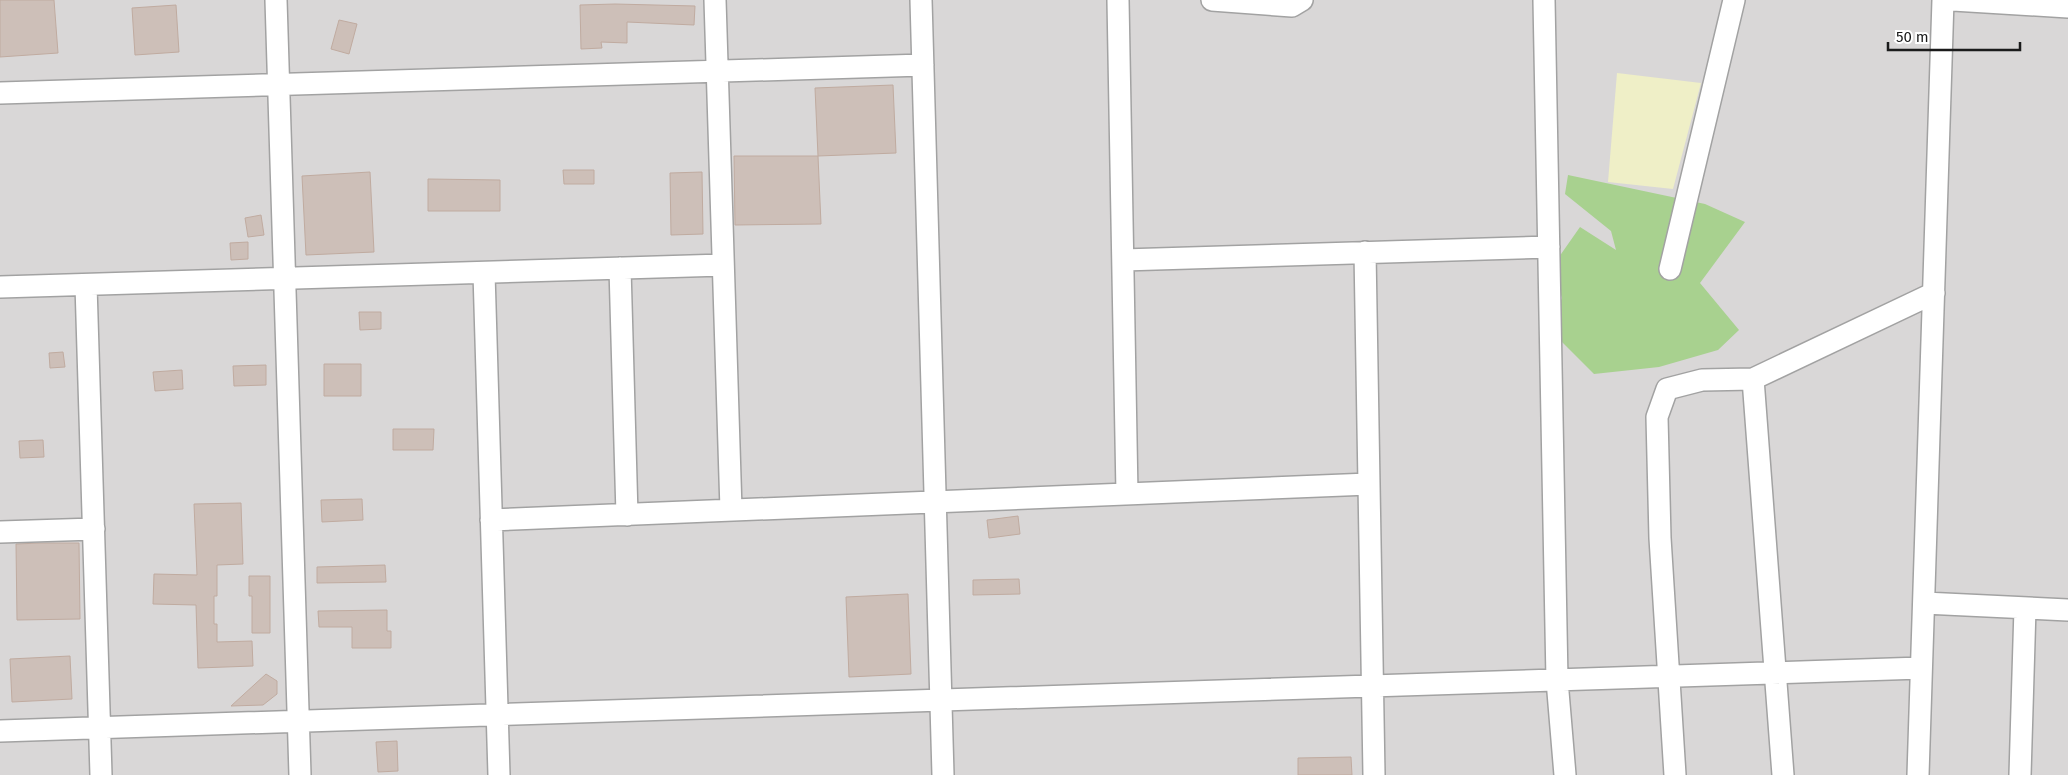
<svg xmlns="http://www.w3.org/2000/svg" width="2068" height="775" viewBox="0 0 2068 775" font-family="'Fira Sans',sans-serif">
  <rect width="100%" height="100%" fill="#ede7df"/>
  <!-- residential -->
  <path fill="#d9d7d7" d="M0 0H2068V775H0Z"/>
  <!-- farmland -->
  <path fill="#efefc7" d="M1617 73 1701 83 1673 189 1608 182Z"/>
  <!-- forest -->
  <path fill="#a8d18f" d="M1568 175 1705 204 1745 222 1700 283 1739 330 1718 350 1659 367 1594 374 1551 331 1562 298 1552 267 1580 227 1616 250 1611 231 1565 194Z"/>
  <!-- building -->
  <path fill="#cdbfb8" stroke="#c0aba0" d="M0 0H54L58 53 0 57Z
    M615 4 695 6 694 25 627 22V43L601 42 602 48 581 49 580 5Z
    M176 5 179 52 135 55 132 8Z
    M339 20 357 24 349 54 331 49Z
    M893 85 896 153 818 156 815 88Z
    M734 156H818L821 224 735 225Z
    M563 170H594V184H564Z
    M370 172 374 252 306 255 302 176Z
    M702 172 703 234 671 235 670 173Z
    M428 179 500 180V211H428Z
    M261 215 264 235 248 237 245 218Z
    M248 242V259L231 260 230 243Z
    M359 312H381V329L360 330Z
    M63 352 65 367 50 368 49 353Z
    M324 364H361V396H324Z
    M266 365V385L234 386 233 366Z
    M182 370 183 389 155 391 153 372Z
    M393 429H434L433 450H393Z
    M43 440 44 457 20 458 19 441Z
    M362 499 363 520 322 522 321 500Z
    M241 503 243 564 217 565V596H214V624H217V642L252 641 253 666 198 668 196 605 153 604 154 574 197 575 194 504Z
    M1018 516 1020 534 989 538 987 520Z
    M40 543H79L80 619 17 620 16 544Z
    M385 565 386 582 317 583V567Z
    M249 576H270V633H252V596H249Z
    M1019 579 1020 594 973 595V580Z
    M908 594 911 674 849 677 846 597Z
    M387 610V631H391V648H352V627H319L318 611Z
    M70 656 72 699 12 702 10 659Z
    M266 674 277 681V694L263 705 231 706Z
    M397 741 398 771 378 772 376 742Z
    M1351 757 1352 775H1298V758Z"/>
  <g fill="none" stroke-linecap="round" stroke-linejoin="round">
    <defs>
      <path id="street" d="M276 0 300 775
        M715 0 731 510
        M921 0 943 775
        M1118 0 1127 494
        M1212 0 1292 6 1302 0
        M1544 0 1557 680 1565 775
        M1953 0 2068 7
        M0 93 923 65
        M1365 252 1374 775
        M1123 260 1549 247
        M620 268 627 515
        M1670 269 1734 0
        M484 273 499 775
        M86 285 101 775
        M0 287 723 265
        M1753 379 1783 775
        M491 520 1369 484
        M0 532 94 529
        M1924 603 2068 610
        M0 731 1921 668
        M1675 775 1660 538 1657 417 1667 389 1702 380 1753 379 1934 293
        M1918 775 1943 0
        M2020 775 2025 608"/>
    </defs>
    <!-- street casing -->
    <use href="#street" stroke="#a2a2a2" stroke-width="24"/>
    <!-- street -->
    <use href="#street" stroke="#fff" stroke-width="21"/>
  </g>
  <!-- scale -->
  <path d="M1888 42v8h132v-8" fill="none" stroke="#1b1b1b" stroke-width="2.5"/>
  <text x="1896" y="42" font-size="15" fill="#1b1b1b" stroke="#ffffff" stroke-width="4" paint-order="stroke">50 m</text>
</svg>
